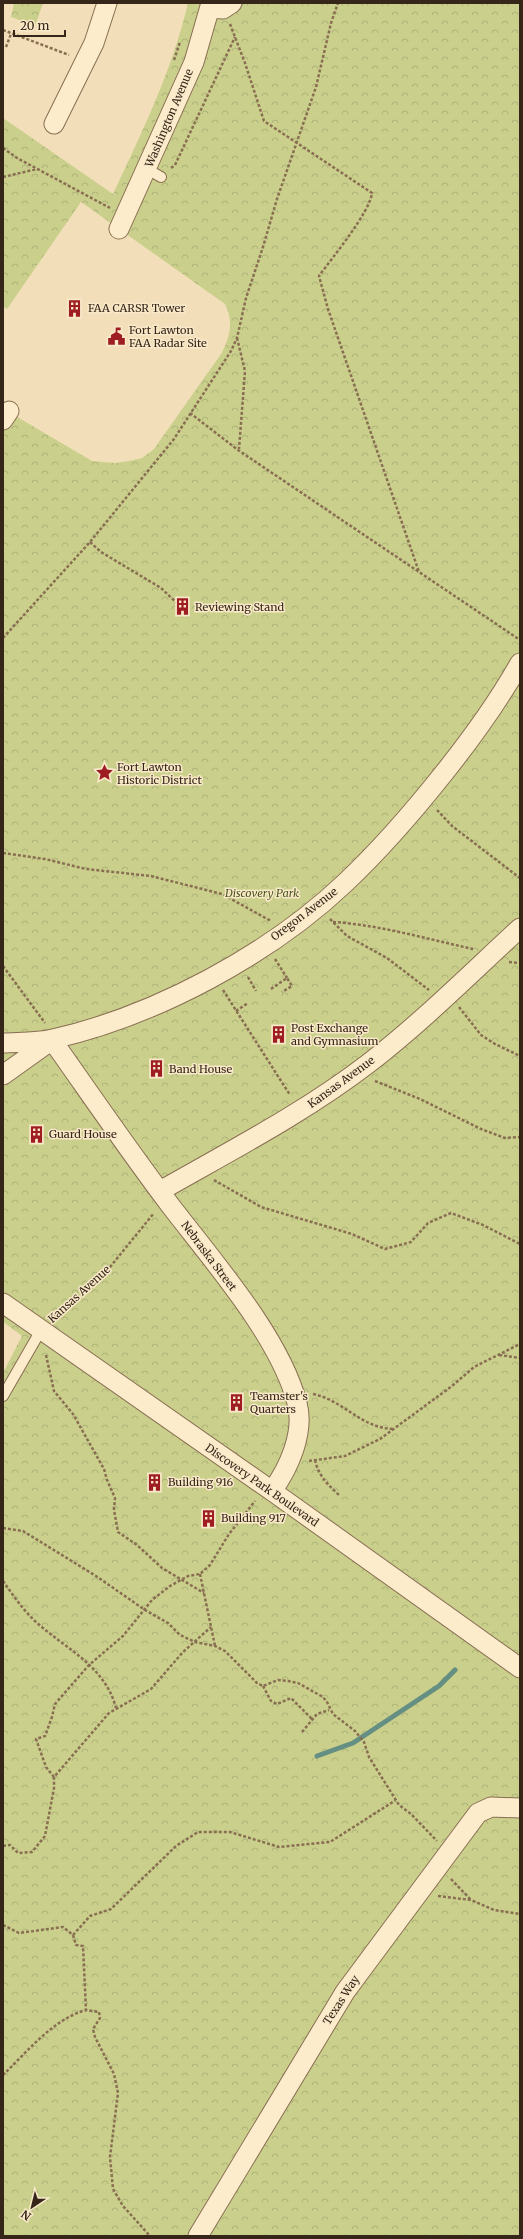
<svg xmlns="http://www.w3.org/2000/svg" width="523" height="2239" viewBox="0 0 523 2239" font-family="Merriweather,serif">
  <defs>
    <pattern id="park-crowns" width="20" height="18" patternUnits="userSpaceOnUse"><rect width="20" height="18" fill="#cad08c"/><path d="M2 6a3 3 0 1 1 6 0M12 15a3 3 0 1 1 6 0" fill="none" stroke="#aeb278"/></pattern>
  </defs>
  <rect width="100%" height="100%" fill="#f2dfb9"/>
  <!-- park -->
  <path fill="url(#park-crowns)" d="M14 3H43L35 26 11 17Z
    M188 3H520V2236H3V1373L22 1336 3 1322V406L19 418 92 461 115 463 129 461 142 458 154 449 221 354C230 337 234 322 225 304L81 202 7 309 3 306V118L113 194C142 132 172 71 188 3Z"/>
  <g fill="none" stroke-linecap="round" stroke-linejoin="round">
    <!-- stream -->
    <path stroke="#658f83" stroke-width="5" d="M317 1756 353 1743 439 1686 455 1670"/>
    <defs>
      <path id="lane" d="M147 169 161 177
        M3 1396 41 1330"/>
      <path id="street" d="M210 8 223 9 232 3
        M54 124 94 43 107 3
        M119 229 194 62 211 3
        M3 420 9 411
        M52 1040C91 1095 129 1151 170 1205 212 1260 280 1337 297 1403 305 1432 289 1468 272 1491
        M3 1043C19 1042 37 1043 53 1039 155 1016 269 955 345 883 381 849 413 812 444 773 472 738 498 702 520 663
        M3 1075 52 1040
        M160 1191C230 1151 304 1113 369 1063 422 1022 470 974 520 928
        M3 1303 272 1491 520 1668
        M198 2236 345 1992 478 1813 491 1807 520 1808"/>
    </defs>
    <!-- lane casing -->
    <use href="#lane" stroke="#896e52" stroke-width="12"/>
    <!-- street casing -->
    <use href="#street" stroke="#896e52" stroke-width="21"/>
    <!-- path -->
    <path stroke="#896e52" stroke-width="2.5" stroke-dasharray="3 2" stroke-linecap="butt" d="M230 24 245 63 264 121 372 193C370 212 332 258 319 276L328 309 419 572
      M3 30 69 55
      M6 47 11 34
      M174 60 180 42
      M3 148 17 158 110 208
      M171 168 175 165 235 37
      M3 177 37 169
      M237 338 245 371 239 449
      M190 413 238 450 520 640
      M90 542 101 552 161 588 181 607
      M3 638 90 542 174 439 231 351 237 338 246 298 263 247 277 199 316 87 331 23 338 3
      M437 810 452 826 520 878
      M3 853 45 859 86 869 151 876 222 894 271 921
      M330 919 347 936 387 958 429 990
      M333 922C380 925 427 939 473 949
      M275 959 287 978
      M509 962 520 963
      M3 966 45 1023
      M248 977 256 991
      M271 989 287 978 292 986 282 992
      M223 990 290 1095
      M459 1007 481 1035 495 1044 520 1056
      M236 1011 248 1003
      M375 1081 420 1099 481 1129 505 1138 520 1137
      M214 1180 261 1207 352 1234 385 1249 411 1242 428 1223 451 1213 483 1225 520 1244
      M54 1317 71 1304 106 1272 154 1213
      M46 1355 54 1391 73 1414 104 1469 107 1480 115 1498 114 1510 118 1532 137 1545 162 1568 204 1593
      M499 1355 520 1358
      M313 1394C343 1400 361 1428 393 1429
      M315 1460C318 1475 328 1485 339 1495
      M309 1461 345 1456 380 1439 452 1386 474 1367 520 1344
      M3 1528 23 1531 96 1576 145 1610 168 1623 180 1635 195 1642 215 1646 225 1651 257 1683 263 1686 278 1680 288 1681 298 1683 323 1697 327 1702 333 1714 355 1731 364 1742 369 1757 399 1805 411 1814 437 1841
      M200 1574 215 1646
      M3 1581C13 1595 23 1610 36 1622 66 1649 105 1666 116 1708
      M263 1686 271 1701 277 1704 291 1698 312 1719
      M302 1732 317 1714 329 1710
      M54 1777 46 1767 36 1739 45 1736 52 1717 55 1704 89 1665 123 1636 152 1600 170 1586 188 1576 200 1574 210 1565 229 1534 255 1501
      M3 1846 10 1845 18 1853 32 1852 45 1836 54 1788V1777L109 1713 151 1689 183 1652 211 1627
      M451 1879 471 1900
      M438 1896 471 1900 494 1910 520 1914
      M3 1925 19 1933 63 1927 73 1935 76 1945 83 1946 86 2010 99 2012 100 2018 93 2029 95 2037 114 2074 118 2093 110 2157 113 2189 123 2206 150 2236
      M73 1935 90 1916 111 1909 176 1846 198 1832H230L279 1847 330 1842 396 1800
      M3 2075C27 2052 53 2019 86 2010"/>
    <!-- lane -->
    <use href="#lane" stroke="#fceccc" stroke-width="10"/>
    <!-- street -->
    <use href="#street" stroke="#fceccc" stroke-width="19"/>
  </g>
  <!-- icons -->
  <defs>
    <symbol id="building-bare" viewBox="-9 -9 18 18"><path d="M-4-6H4V6H1V3H-1V6H-4ZM-2.5-4.3h1.7v1.8h-1.7ZM.8-4.3h1.7v1.8H.8ZM-2.5-1h1.7V.8h-1.7ZM.8-1h1.7V.8H.8Z" fill="#9e1d22" stroke="#f9e9c9" stroke-width="2.5" paint-order="stroke"/></symbol>
    <symbol id="civic-bare" viewBox="-9 -9 18 18"><path d="M-.6-6.5H3V-4.5H.6V-3L4-1V1h2V6H-6V1h2V-1L-.6-3ZM-1.2 2.5V6h2.4V2.5Z" fill="#9e1d22" stroke="#f9e9c9" stroke-width="2.5" paint-order="stroke"/></symbol>
    <symbol id="sight-bare" viewBox="-9 -9 18 18"><path d="M0-6L1.8-2.2L6-1.7L2.9 1.2L3.7 5.4L0 3.3L-3.7 5.4L-2.9 1.2L-6-1.7L-1.8-2.2Z" fill="#9e1d22" stroke="#f9e9c9" stroke-width="2.5" paint-order="stroke"/></symbol>
  </defs>
  <g fill-rule="evenodd">
    <use href="#building-bare" x="62" y="296" width="25" height="25"/>
    <use href="#civic-bare" x="104" y="324" width="25" height="25"/>
    <use href="#building-bare" x="170" y="594" width="25" height="25"/>
    <use href="#sight-bare" x="92" y="760" width="25" height="25"/>
    <use href="#building-bare" x="266" y="1022" width="25" height="25"/>
    <use href="#building-bare" x="144" y="1056" width="25" height="25"/>
    <use href="#building-bare" x="24" y="1122" width="25" height="25"/>
    <use href="#building-bare" x="224" y="1390" width="25" height="25"/>
    <use href="#building-bare" x="142" y="1470" width="25" height="25"/>
    <use href="#building-bare" x="196" y="1506" width="25" height="25"/>
  </g>
  <g text-anchor="middle" dominant-baseline="central" stroke-width="3" stroke-linejoin="round" paint-order="stroke">
    <!-- street labels -->
    <g font-size="11" fill="#362619" stroke="#f9e9c9">
      <text transform="translate(169 118) rotate(-67)">Washington Avenue</text>
      <text transform="translate(304 914) rotate(-37)">Oregon Avenue</text>
      <text transform="translate(341 1082) rotate(-36)">Kansas Avenue</text>
      <text transform="translate(209 1256) rotate(53)">Nebraska Street</text>
      <text transform="translate(79 1294) rotate(-42)">Kansas Avenue</text>
      <text transform="translate(262 1485) rotate(35)">Discovery Park Boulevard</text>
      <text transform="translate(341 2000) rotate(-57)">Texas Way</text>
    </g>
    <!-- poi labels -->
    <g font-size="11" fill="#362619" stroke="#f9e9c9" text-anchor="start">
      <text x="88" y="308">FAA CARSR Tower</text>
      <text x="129" y="330">Fort Lawton<tspan x="129" dy="13">FAA Radar Site</tspan></text>
      <text x="195" y="607">Reviewing Stand</text>
      <text x="117" y="767">Fort Lawton<tspan x="117" dy="13">Historic District</tspan></text>
      <text x="291" y="1028">Post Exchange<tspan x="291" dy="13">and Gymnasium</tspan></text>
      <text x="169" y="1069">Band House</text>
      <text x="49" y="1134">Guard House</text>
      <text x="250" y="1396">Teamster's<tspan x="250" dy="13">Quarters</tspan></text>
      <text x="168" y="1482">Building 916</text>
      <text x="221" y="1518">Building 917</text>
    </g>
    <!-- park labels -->
    <g font-size="11" font-style="italic" fill="#49551d" stroke="#f9e9c9">
      <text x="262" y="893">Discovery Park</text>
    </g>
  </g>
  <!-- border -->
  <rect width="523" height="2239" fill="none" stroke="#362619" stroke-width="8"/>
  <!-- north arrow -->
  <g transform="translate(32 2207) rotate(215)" stroke="#f9e9c9" stroke-width="3" paint-order="stroke">
  <path d="M0-3L7 15L0 10L-7 15Z" fill="#362619"/>
  <text y="-6" font-size="11" font-weight="bold" text-anchor="middle" fill="#362619">N</text>
  </g>
  <!-- scale -->
  <path d="M14 30v6h51v-6" fill="none" stroke="#362619" stroke-width="2"/>
  <text x="20" y="30" font-size="12" fill="#362619" stroke="#f9e9c9" stroke-width="3" paint-order="stroke">20 m</text>
</svg>
